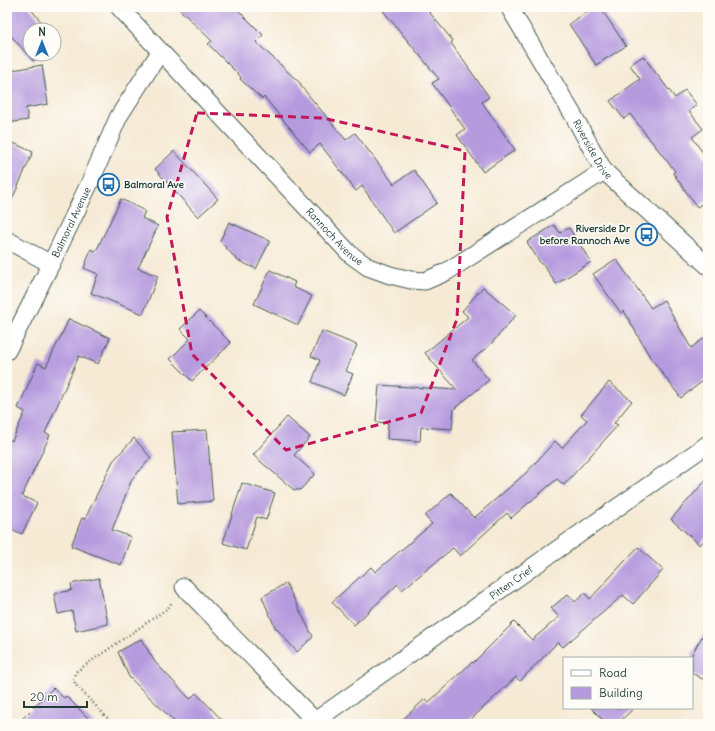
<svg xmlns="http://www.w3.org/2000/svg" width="715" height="731" viewBox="0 0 715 731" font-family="Delius,sans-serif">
  <rect width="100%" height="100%" fill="#fdfcf7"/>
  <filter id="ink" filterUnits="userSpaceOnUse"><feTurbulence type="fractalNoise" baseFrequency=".025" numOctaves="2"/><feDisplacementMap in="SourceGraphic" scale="8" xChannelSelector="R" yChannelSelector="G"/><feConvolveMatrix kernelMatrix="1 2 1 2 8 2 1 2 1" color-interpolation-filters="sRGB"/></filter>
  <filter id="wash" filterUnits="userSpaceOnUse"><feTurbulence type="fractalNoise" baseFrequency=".012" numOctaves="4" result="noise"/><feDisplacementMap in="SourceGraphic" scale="16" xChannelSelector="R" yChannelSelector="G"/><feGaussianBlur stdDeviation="0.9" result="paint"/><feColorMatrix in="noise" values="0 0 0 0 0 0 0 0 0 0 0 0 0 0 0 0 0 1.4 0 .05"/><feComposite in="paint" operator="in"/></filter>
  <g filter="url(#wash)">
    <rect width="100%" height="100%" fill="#f6ead5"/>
    <g id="blocks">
      <!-- building -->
      <path fill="#b59ade" d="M7 7H29L48 30H30V54H42L33 61 7 31Z
        M177 7H235L263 35 256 42 301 84 300 85 346 140 355 133 394 184 414 170 437 203 394 233 362 186 356 191 320 144 310 152 264 97 262 99 240 79 241 77 208 44 212 41Z
        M380 7H425L453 41 451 43 489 97 482 102 515 150 483 172 457 135 465 129 432 83 439 79Z
        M594 7H600L626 46 596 65 569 24Z
        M643 56 675 98 685 90 697 105 689 111 703 129 692 137 708 160V200L697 207 673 173 675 171 630 114 624 119 610 101 640 79 630 65Z
        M42 65 48 104 26 108 28 120 7 123V71Z
        M7 140 33 152 7 211Z
        M174 151 218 199 198 217 155 169Z
        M121 199 145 211 142 218 158 226 138 268 158 276 143 314 91 293 98 274 84 268 91 249 96 251Z
        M229 222 270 241 256 269 237 260 220 241Z
        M554 225 560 233 569 228 591 262 556 284 543 264H541L527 242Z
        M616 259 651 308 664 300 691 348 708 335V377L681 398 650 357 624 311 621 313 593 274Z
        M270 270 295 282 293 287 312 296 298 325 254 304Z
        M483 287 516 315 492 343 472 360 489 380 454 409 452 429 421 427 420 441 387 439 388 423 376 422 379 385 457 390 425 353 468 317 462 311Z
        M199 311 231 343 192 381 170 359 190 339 180 329Z
        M69 319 110 338 98 364 79 356 45 433 50 435 22 496 37 503 22 534 7 527V528V438L12 441 25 412 18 408 38 363 46 367Z
        M322 331 357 345 346 371 353 374 344 395 312 382 320 360 311 356Z
        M609 382 632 401 614 423 618 425 564 485 557 479 511 518 507 513 460 556 453 548 402 590 398 584 354 625 332 602 371 567 375 572 432 524 425 516 451 493 474 518 527 472 555 441 562 448 587 420 581 415Z
        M287 417 310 437 294 455 315 474 300 490H294L253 455Z
        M207 430 213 501 178 504 172 432Z
        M134 438 151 458 132 479 112 530 131 537 121 565 71 546 82 518 85 519 113 461Z
        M708 478V536L700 545 671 519Z
        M242 483 275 493 266 520 257 517 246 550 223 543Z
        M638 547 663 570 633 604 623 595 563 647 558 642 520 681 516 677 466 724H398L425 699 429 702 472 662 473 663 514 622 532 640 559 617 551 608 568 594 575 602 585 593 590 599Z
        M99 578 108 624 76 631 72 611 58 614 54 594 72 590 71 584Z
        M286 583 313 637 297 652 275 627 262 597Z
        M708 626V682L692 673V654Z
        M141 639 155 662 190 699 196 693 226 724H177L129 677 118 652Z
        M53 688 64 698 66 696 94 724H17Z
        M591 708H634L617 724H607Z"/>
    </g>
  </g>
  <g filter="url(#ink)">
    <use href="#blocks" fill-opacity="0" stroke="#3f574c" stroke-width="1"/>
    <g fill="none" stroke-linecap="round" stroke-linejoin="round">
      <defs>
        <g id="minor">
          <path id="s1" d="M119 7 350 254 368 267 390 275 411 280 425 281 446 272 604 171"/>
          <path id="s2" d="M509 7 572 113 604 171 708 266"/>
          <path d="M7 240 51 264"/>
          <path id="s3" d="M7 351 51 264 92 178 119 116 160 52"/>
          <path d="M184 587 318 724"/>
          <path id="s4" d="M315 721 548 556 708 444"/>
        </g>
      </defs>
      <!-- minor casing -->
      <use href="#minor" stroke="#3f574c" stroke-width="19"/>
      <!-- path -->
      <path stroke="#3f574c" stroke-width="2.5" stroke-dasharray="1 3" stroke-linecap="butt" d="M113 724 75 684C74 678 74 675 77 671L168 608 172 602"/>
      <!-- minor -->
      <use href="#minor" stroke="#fff" stroke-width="17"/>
    </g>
  </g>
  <!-- marked area -->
  <path fill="none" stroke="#c2185b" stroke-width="3" stroke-dasharray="8 5" stroke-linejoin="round" d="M197 113 323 118 465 151 457 319 421 413 286 450 192 354 167 217Z"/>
  <!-- icons -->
  <defs>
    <symbol id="bus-ring" viewBox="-11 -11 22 22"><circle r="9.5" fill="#fdfcf7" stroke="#1f6fb2" stroke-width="1.5"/><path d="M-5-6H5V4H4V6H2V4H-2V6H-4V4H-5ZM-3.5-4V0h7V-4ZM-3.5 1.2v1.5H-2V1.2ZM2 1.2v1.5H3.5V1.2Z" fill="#1f6fb2"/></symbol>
  </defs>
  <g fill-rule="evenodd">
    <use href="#bus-ring" x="96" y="172" width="25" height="25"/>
    <use href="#bus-ring" x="634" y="222" width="25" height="25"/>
  </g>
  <g text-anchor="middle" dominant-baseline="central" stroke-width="3.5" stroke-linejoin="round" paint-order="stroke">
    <!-- street labels -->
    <g font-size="10" fill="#1f3d34" stroke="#fdfcf7">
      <text stroke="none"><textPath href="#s2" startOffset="165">Riverside Drive</textPath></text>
      <text stroke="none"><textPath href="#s3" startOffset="144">Balmoral Avenue</textPath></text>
      <text stroke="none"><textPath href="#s1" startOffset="315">Rannoch Avenue</textPath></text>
      <text stroke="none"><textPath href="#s4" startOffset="240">Pitten Crief</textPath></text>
    </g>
    <!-- poi labels -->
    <g font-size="10" font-weight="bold" fill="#1f3d34" stroke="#fdfcf7" text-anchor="start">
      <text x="124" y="184">Balmoral Ave</text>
      <text x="630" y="228" text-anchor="end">Riverside Dr<tspan x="630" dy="12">before Rannoch Ave</tspan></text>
    </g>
  </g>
  <!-- margin -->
  <rect width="715" height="731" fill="none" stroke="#fdfcf7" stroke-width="24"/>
  <!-- legend -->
  <rect x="563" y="657" width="130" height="52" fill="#fdfcf7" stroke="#a4b0a9"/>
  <rect x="571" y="670" width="20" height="6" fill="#ffffff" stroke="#a4b0a9"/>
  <text x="599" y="677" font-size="12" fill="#1f3d34">Road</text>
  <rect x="571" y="687" width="20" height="12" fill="#b59ade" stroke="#a4b0a9"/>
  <text x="599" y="697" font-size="12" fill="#1f3d34">Building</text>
  <!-- north arrow -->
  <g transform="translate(42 42)"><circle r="19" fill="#fdfcf7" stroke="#a4b0a9"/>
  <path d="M0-3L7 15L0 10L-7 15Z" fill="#1f6fb2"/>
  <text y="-6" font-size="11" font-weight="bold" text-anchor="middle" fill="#1f3d34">N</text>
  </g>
  <!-- scale -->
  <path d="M24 701v6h63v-6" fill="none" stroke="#1f3d34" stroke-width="2"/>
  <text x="30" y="701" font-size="12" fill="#1f3d34" stroke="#fdfcf7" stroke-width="3" paint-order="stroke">20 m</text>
</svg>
